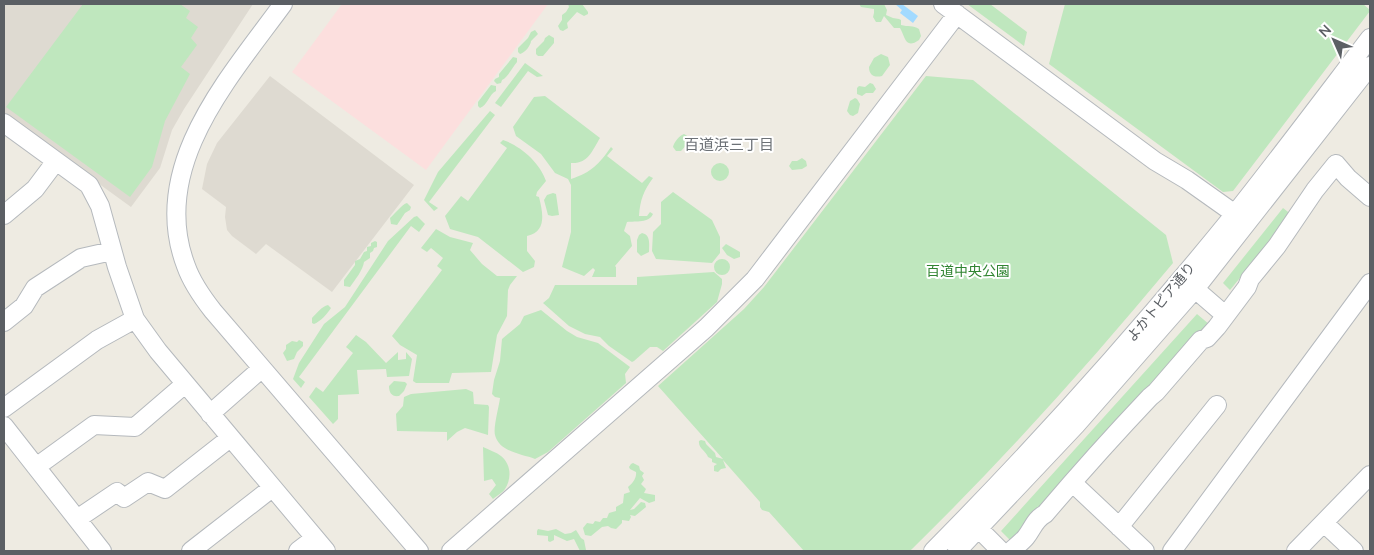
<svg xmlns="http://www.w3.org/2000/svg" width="1374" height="555" viewBox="0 0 1374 555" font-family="'Nunito Sans','Noto Sans JP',sans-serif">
  <rect width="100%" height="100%" fill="#eeebe2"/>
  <!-- education -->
  <path fill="#dedad1" d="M4 4H253L184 109 172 130 160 168 131 207 4 115Z
    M270 76 414 185 332 292 266 244 256 254 232 236 227 230 225 217 226 207 202 189 207 164 217 143Z"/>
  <!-- medical -->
  <path fill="#fcdfde" d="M342 4H548L426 170 292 72Z"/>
  <!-- green -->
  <path fill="#bfe7be" d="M83 4H180L190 11 186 18 198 27 191 38 197 45 181 67 190 74 165 121 152 167 130 197 6 107Z
    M568 4H582L588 12V14L584 16 577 12 567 23 568 28 563 31 560 30 558 26 562 20V15L566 12 569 7Z
    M859 4H875L876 5 884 4 887 10 886 15 893 18 899 19 901 20V25C908 27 913 25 919 29L921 36 919 40C905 50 905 36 900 28H894L884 16 881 22H876L873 17 874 13V9L861 7Z
    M967 4H990L1027 32 1024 46Z
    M1065 4H1363L1370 10V11L1233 191 1223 192 1049 64Z
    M535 30 538 34 531 41C531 45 525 53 520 54L518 52V48L528 38 531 32Z
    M549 35 554 38V43L543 56H538L536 54V49L544 41 545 38Z
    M881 54 888 57 890 65 882 76C874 78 869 75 869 67L874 58Z
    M513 57 517 58V62C512 68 508 77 502 80L501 83 497 84 494 81 495 79 499 77V74Z
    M525 63 543 76 537 77 528 71 501 107 495 103Z
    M926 76 973 80 1166 235 1173 263C1090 363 1003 460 910 551H804L769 512 762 510 760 507V502L723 460 726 468 721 469 718 472 714 471V466L717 464 712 462V459L708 457C706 451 698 448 699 441L701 440 705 441 706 444 715 453 716 457 723 459 658 386 744 309 764 287Z
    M870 83 873 84 876 89 873 93H866L862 96 857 94V88L859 86 865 87Z
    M491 85 496 86V91C489 94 488 105 480 108L478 106V102Z
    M545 96 600 138C592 151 588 164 571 163V179C592 172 599 164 611 147L613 149 607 156 642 183 649 176 653 178C644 190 640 200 639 216H647L650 212 653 214C649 223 636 221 627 222L624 231 630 236 632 246 615 266 616 267V277H592L595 270 593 268 584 276 562 267 571 232V185L568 179 555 173 541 154 516 136 513 127 534 97Z
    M855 98 857 99 860 104 858 113 853 116 850 115 847 111 850 101Z
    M490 111 495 115 429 202 438 208 434 211 424 200 438 172Z
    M684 134 689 137V142L681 151H676L673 147C674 142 680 135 684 134Z
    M503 140C521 146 540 163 546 181L537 192 536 196 539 197C543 213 547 232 527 236V251L535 261 534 267 523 272 478 237 450 229 445 216 461 196 468 201 507 148 500 143Z
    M802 158 806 161 807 166 802 169 792 170 789 166 792 161H797Z
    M711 172a9 9 0 1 1 18 0a9 9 0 1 1-18 0Z
    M673 192 712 220 720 237V253L712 263 656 259 652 251 653 232 661 224V202Z
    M553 193 556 194 559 215 552 216 548 215 544 200 547 195Z
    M407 203 411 207 410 210 405 213 397 225 391 224 390 218C395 214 402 204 407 203Z
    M1283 208 1292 215 1230 290 1223 283Z
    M417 216 425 224 419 232 411 226 299 377 305 382 301 388 293 379 299 363 324 324 345 307 388 241 414 217Z
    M436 229 450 237 473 243 470 250 482 264 497 276H517L510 285 508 290 507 316 497 335 491 372 452 373 449 383H416L413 381 417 355 400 345 392 336 442 270 437 266 443 258 431 248 427 252 421 248Z
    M642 233C651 235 649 244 649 252L641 256 637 252V240L639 235Z
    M375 241 377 242V247L374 248 373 251 370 253V258L364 262C363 270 355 280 350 287L344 286V280L355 265V261L360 259 364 252 367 251V247L371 246V243Z
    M726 244 740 252V257L734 259 727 255 722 248Z
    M714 267a8 8 0 1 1 16 0a8 8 0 1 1-16 0Z
    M714 272 722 279V284L717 302 663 351 657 347H650L634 361 632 362 609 346 600 337 585 334 569 326 543 303 549 298 555 285H637V277Z
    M328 305 331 308C328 313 320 322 314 324L312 323V318C316 314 322 306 328 305Z
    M541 310 567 331 577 337 598 343 630 367 625 374 626 383 548 452 535 459C522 454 499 452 495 435 493 427 499 407 500 398L495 397 492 394 494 380 500 361 502 339 520 324 524 316Z
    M1197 314 1210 325 1012 542 1001 531Z
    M356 335 366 342 386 363 398 352V360L406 359V352L412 359 409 376 387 377 386 369 357 370 359 394 338 395V419L333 424 309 397 316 387 323 392 353 353 346 347Z
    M299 340 303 342V346L297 352 294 359 287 361 283 353 286 349V345L292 341 297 342Z
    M394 381 405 382 407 384 404 391 399 396C392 397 389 393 389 386Z
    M466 389 473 392 474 404 488 405 489 407 488 435 465 428 457 432 447 441V432L397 431 396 414 403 406 404 397 411 394Z
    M483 447C489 450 496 452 501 456 511 464 512 478 505 489 503 492 497 496 493 499L489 494 496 485 492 479 484 481Z
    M633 463 639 466 640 470 644 473 642 476 644 480 641 484 646 489 644 493 655 495V501L649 503 640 498 630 510 634 509 641 502 645 503 646 507 635 516 630 515 631 517 629 521 622 520V523L616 529 611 528 608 526 602 527 591 536 585 535 583 528 587 523 593 524 595 521 600 522 603 518H607L609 513 616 511V507L623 503 624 494 630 492 628 487C632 484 637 478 636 472L630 469 629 467 631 464Z
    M538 529 548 531 556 529 565 534 571 533 576 530 581 538 584 540 586 550 580 551 574 539 567 541 554 535V540L550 542 548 541V536L537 535V531Z"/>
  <!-- water -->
  <path fill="#a2daff" d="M895 4H902L918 16 913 23 900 13 902 10Z"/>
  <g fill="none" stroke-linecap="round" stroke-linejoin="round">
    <defs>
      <path id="minor" d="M283 4C229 78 148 167 186 266 192 283 202 297 213 311L419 551
        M943 4 1155 161 1187 180 1235 214
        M4 123 89 185 100 206 117 267 135 319 158 351 326 551
        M4 215 35 189 56 161
        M1195 289 1225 315
        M4 322 24 306 35 288 81 258 112 251
        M4 408 97 340 135 319
        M210 414 261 369
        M4 426 102 551
        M36 467 94 425 135 427 185 384
        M1077 487 1145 551
        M77 519 117 492 124 498 148 482 165 489 230 438
        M1324 523 1354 551
        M1119 527 1217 405
        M979 529 1001 551
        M191 551 272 488
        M298 551 315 538
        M451 551 706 328 755 279 957 14
        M933 551C1039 444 1139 332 1234 215 1280 157 1325 97 1370 38
        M957 551 1076 425 1195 289 1370 66
        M1011 551C1016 546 1022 542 1026 537 1033 528 1035 519 1045 514 1079 474 1114 435 1150 397L1156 392 1201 340 1207 338 1217 327 1247 287 1250 279 1277 246 1315 190 1336 164 1348 178 1370 197
        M1172 551 1370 283
        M1296 551 1370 475"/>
    </defs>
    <!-- minor casing -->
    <use href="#minor" stroke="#b5b9bd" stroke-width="20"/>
    <!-- minor -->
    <use href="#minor" stroke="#fff" stroke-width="18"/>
  </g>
  <g text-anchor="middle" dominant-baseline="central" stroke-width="4" stroke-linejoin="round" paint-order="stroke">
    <!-- park labels -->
    <g font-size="14" fill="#318532" stroke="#fff">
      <text x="968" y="271">百道中央公園</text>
    </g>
    <!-- street labels -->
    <g font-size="14" fill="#5b5f64" stroke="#fff">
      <text transform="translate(1161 302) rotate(-50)">よかトピア通り</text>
    </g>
    <!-- neighbourhood labels -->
    <g font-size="15" fill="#6c7176" stroke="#fff">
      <text x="729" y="145">百道浜三丁目</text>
    </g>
  </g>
  <!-- border -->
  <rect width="1374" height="555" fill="none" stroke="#5b5f64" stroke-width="10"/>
  <!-- north arrow -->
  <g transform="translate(1334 40) rotate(315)" stroke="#ffffff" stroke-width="4" paint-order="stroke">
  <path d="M0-4L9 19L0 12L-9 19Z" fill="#5b5f64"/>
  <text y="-8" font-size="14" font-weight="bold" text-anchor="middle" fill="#5b5f64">N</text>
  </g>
</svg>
